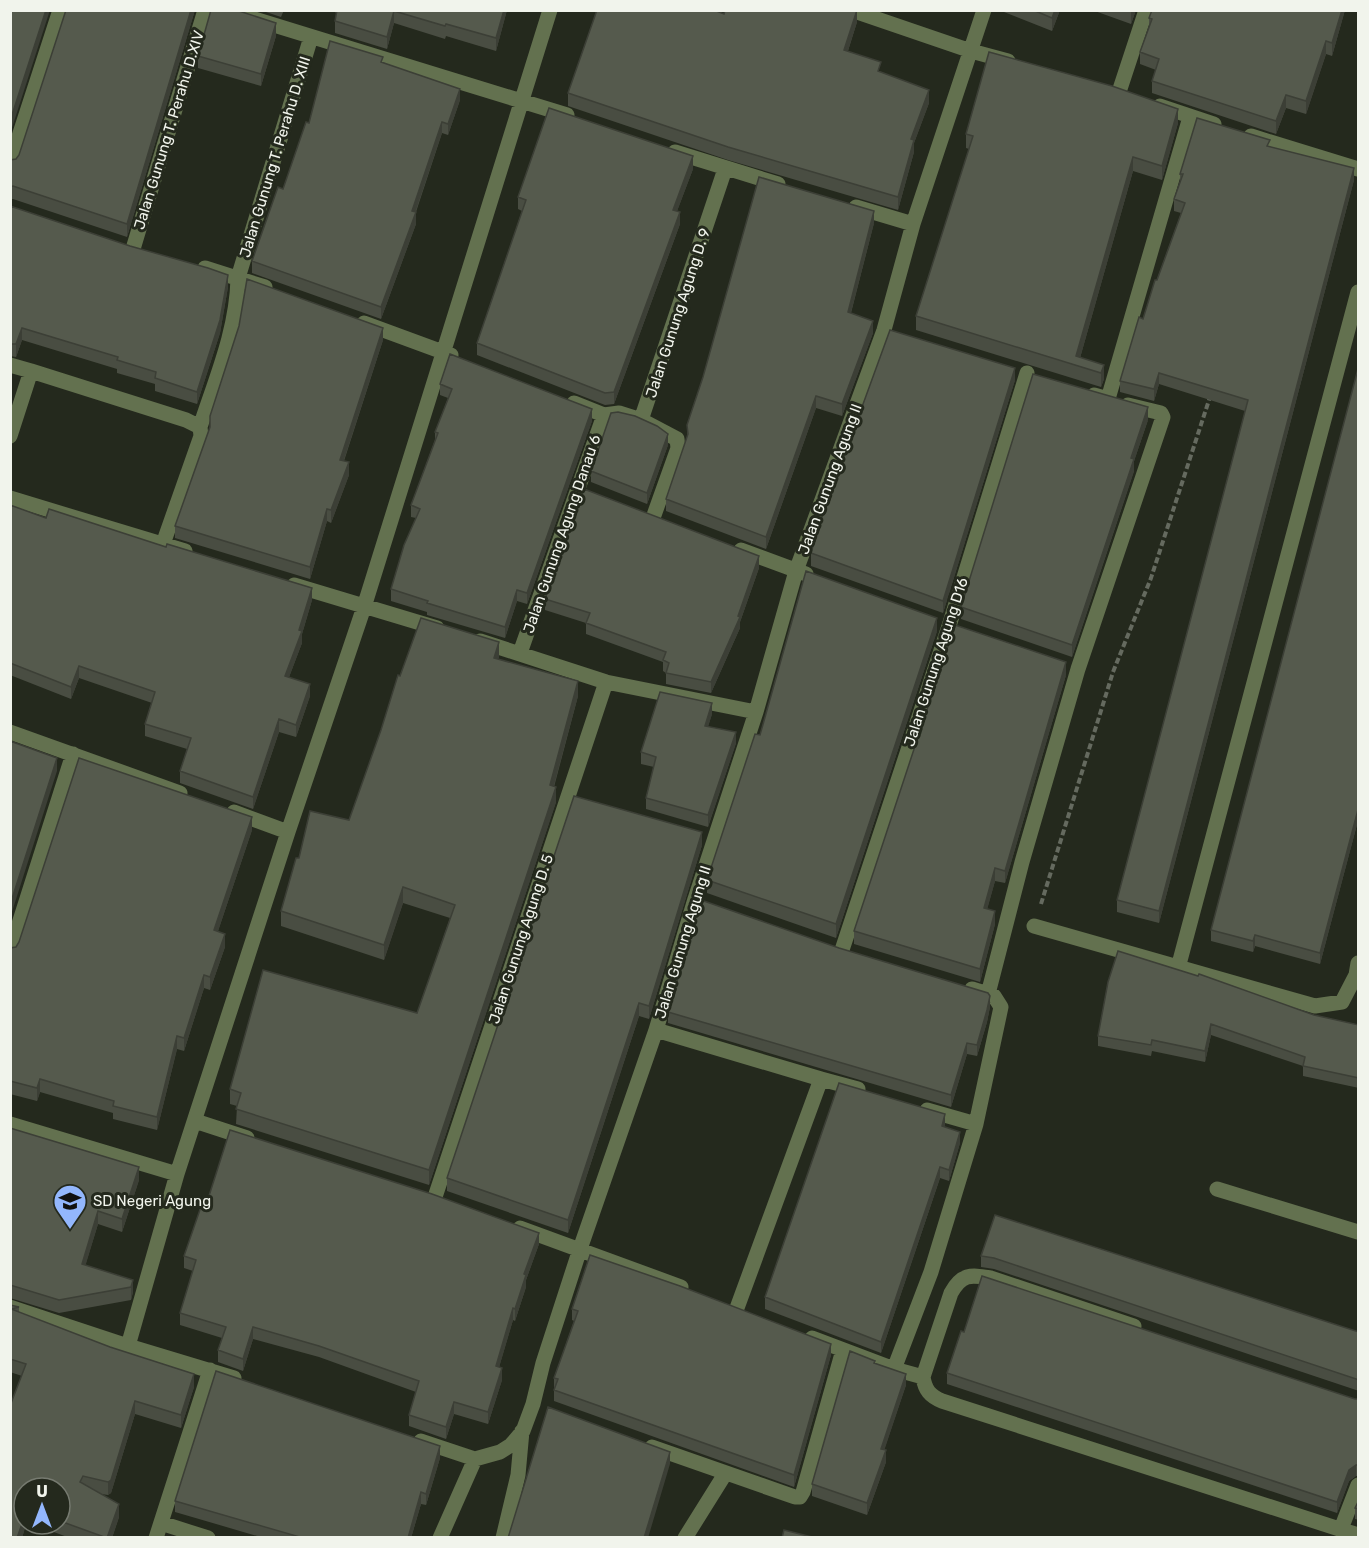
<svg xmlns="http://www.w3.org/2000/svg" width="1369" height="1548" viewBox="0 0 1369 1548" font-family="Rubik,sans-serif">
  <rect width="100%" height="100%" fill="#24291d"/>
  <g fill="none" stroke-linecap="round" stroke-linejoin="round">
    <!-- path -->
    <path stroke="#656a5f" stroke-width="4" stroke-dasharray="6 3" stroke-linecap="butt" d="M1041 904 1113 672 1151 578 1210 397"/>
    <!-- service -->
    <path stroke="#63714f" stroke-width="15" d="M1217 1189 1358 1232"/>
    <!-- minor -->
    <path stroke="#63714f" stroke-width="15" d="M225 10 567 115
      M851 10 971 51 1008 61
      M1119 92 1146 10
      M1160 106 1214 124
      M1251 136 1358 169
      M675 152 778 184
      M10 164 60 10
      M856 207 913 224
      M133 249 205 10
      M205 268 265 287
      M364 323 451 355
      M10 365 31 371
      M1094 395 1108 399 1190 117
      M574 403 604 415 619 413 641 420 677 439 678 448 653 518
      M641 420 725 169
      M10 436 31 371 186 420 200 427
      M10 498 185 551
      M163 544 201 436 200 427C216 378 237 330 238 278L311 37
      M741 550 806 574
      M294 585 437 628
      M480 641 606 682 756 712
      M520 653 604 415
      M10 732 180 793
      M234 812 288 832
      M1034 926 1315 1006 1342 1002 1356 975 1358 963
      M842 950 949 626 1027 373
      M10 952 73 754
      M1178 968 1358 292
      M988 994 1022 862 1078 669 1163 417 1161 413 1128 405
      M656 1030 821 1079 737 1308
      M821 1079 858 1089
      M927 1110 976 1124
      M195 1121 247 1138
      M10 1124 177 1174
      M435 1197 606 682
      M520 1228 681 1287
      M10 1307 128 1346 234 1378
      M1134 1326 991 1278C971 1275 962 1273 951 1293L923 1377C925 1390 930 1396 942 1401L1358 1535
      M812 1338 894 1369 923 1377
      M128 1346 177 1174 288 832 364 607 550 10
      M894 1369 931 1272 976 1124 1001 1007 994 996 972 989
      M421 1441 475 1459 500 1452 511 1445 523 1431 533 1404 543 1363 580 1249 656 1030 695 899 756 712 796 571 884 330 913 224 984 10
      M652 1447 795 1497H800L803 1492 843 1350
      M161 1523 208 1538
      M1341 1529 1358 1485
      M156 1538 210 1370
      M440 1538 475 1459
      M503 1538 518 1475 522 1431
      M685 1538 725 1474"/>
  </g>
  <!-- wall -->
  <path fill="#494d42" d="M195 10 127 237 13 199H10V160L16 159Z
    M260 10H284L281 17Z
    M330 10H507L496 51 446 36 445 39 394 23 387 49 335 33V21L337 13Z
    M1004 10H1060L1052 31 1004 12Z
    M1092 10H1136L1131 24Z
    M1152 10H1345L1332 56 1326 54 1306 114 1286 108 1276 134 1152 93V81L1156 70 1140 64V52L1149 27V18Z
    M724 14 857 22 848 51 929 103 914 143V152L898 210 728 160 568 106V93Z
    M276 36 261 86 198 68V56Z
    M383 62 460 100 448 135 442 133 416 212V224L381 319 252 273V261L283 189 309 123Z
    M1178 123 1162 180 1133 171 1080 358 1104 365V379L1101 387 916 330V316L969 149 966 148V134Z
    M1270 147 1354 180 1159 923 1117 912V900L1245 411 1159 384 1154 401 1120 392V381L1181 213 1174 211V199L1180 181V174Z
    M693 169 677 211 680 224 614 404 605 405 477 355V343L522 211 518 209V197Z
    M10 206 228 287 220 333 197 404 155 391V384L117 373V369L22 340 16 357 10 356Z
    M874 223 851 313 873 333 842 416 816 408 766 549 666 511V499L687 438V425Z
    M383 340 344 461 349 475 331 523 327 521 310 579 175 538V526Z
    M1359 365V817L1320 964 1255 946 1253 952 1211 941V930Z
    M1015 380 943 613 811 566V553Z
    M440 384 592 421 527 604 517 601 505 638 427 615V612L391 601V589L416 518 411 517V505L435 440V432L448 398 440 395Z
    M1148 420 1134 461V471L1072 657 961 619V607Z
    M668 445 647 504 591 482V471Z
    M10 505 46 518 312 600 302 634V643L289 677 310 696 296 737 279 732 253 809 180 783V771L187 749 145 736V724L152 703 79 678 71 699 10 675Z
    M759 568 740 622V628L711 693 666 684V673L663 671V662L586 634V623L545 610V599Z
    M937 631 836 938 707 893V880Z
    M499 657 498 659 578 696 554 787 556 802 429 1185 236 1124 237 1106 230 1104V1089L417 1013 450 918 403 903 384 960 281 926V911L299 858 349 820 400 676Z
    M1066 675 1005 883 995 881 987 909 995 924 980 982 854 944V931Z
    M712 714 708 726 736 743 708 827 646 809V798L654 767 641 764V752Z
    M252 830 218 931 225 947 210 990 204 988 184 1051 177 1049 157 1130 113 1119V1113L40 1092 37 1101 10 1094V948L16 947Z
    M702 845 649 1019 639 1016 568 1233 447 1191V1178Z
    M990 1007 987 1022 977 1056 967 1054 951 1107 668 1023V1012Z
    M1314 1015 1359 1025V1088L1303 1076V1066L1211 1035 1205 1062 1152 1051 1151 1056 1098 1046V1036Z
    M945 1125V1127L960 1143 949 1181 940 1178 881 1353 765 1309V1297Z
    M10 1128 139 1180 122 1232 98 1224 85 1266 133 1280V1292L131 1300 59 1313 10 1298Z
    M208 1199 539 1244 526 1280V1287L515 1321 513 1320 499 1367 502 1380 488 1424 454 1414 446 1439 409 1426V1415L416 1392 319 1357 253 1339 243 1371 218 1362V1350L222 1338 180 1325V1313L193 1271 184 1268V1256Z
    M995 1215 1359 1332V1391L994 1269 981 1267V1256Z
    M10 1305 19 1307V1312L194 1387 181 1428 135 1414 111 1493 108 1495 101 1494 119 1517 112 1538H70L32 1524H60V1488H24L26 1524 22 1538H10L22 1376 10 1372Z
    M572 1309 831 1355 794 1487 554 1401V1378L574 1321 572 1320Z
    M875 1363 906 1385 884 1450 886 1462 867 1515 812 1496V1484Z
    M947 1373 1355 1399H1359V1476H1356L1349 1481 1337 1513 947 1384Z
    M440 1458 426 1505 421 1504 411 1538H264L175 1512V1501Z
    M1359 1500V1520L1355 1519V1508Z"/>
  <!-- shaded-wall -->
  <path fill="#3c3f36" d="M46 10H50L10 134V121Z
    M191 10H195L127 237V224Z
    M504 10H507L496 51V38Z
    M857 10V22L844 63V50Z
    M1055 10H1060L1052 31V18Z
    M1131 10H1136L1131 24Z
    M1342 10H1345L1332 56V43Z
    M394 11V23L387 49V37Z
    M276 23V36L261 86V74Z
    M1326 41V54L1306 114V101Z
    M460 89V100L448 135V124Z
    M929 90V103L914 143V152L898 210V197L911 139Z
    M1286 95V108L1276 134V121Z
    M1178 109V123L1162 180V166Z
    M442 122V133L412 222V211Z
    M693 156V169L673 222V210Z
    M1133 157V171L1078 365 1076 356Z
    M1354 168V180L1159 923V911Z
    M874 211V223L848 324V312Z
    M416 212V224L381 319V307Z
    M680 212V224L614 404V392Z
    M228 275V287L220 333 197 404V392Z
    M873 321V333L842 416V404Z
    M22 328V340L16 357V344Z
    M383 328V340L340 472V460Z
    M1104 365V379L1101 387V373Z
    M1015 368V380L943 613V601Z
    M1159 373V384L1154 401V389Z
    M816 396V408L766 549V537Z
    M1148 407V420L1134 461V471L1072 657V645Z
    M592 409V421L527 604V593Z
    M668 434V445L647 504V493Z
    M349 462V475L331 523V510Z
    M327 509V521L310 579V567Z
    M759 556V568L740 622V628L711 693V682L738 616Z
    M312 588V600L302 634V643L285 688V676Z
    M517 590V601L505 638V627Z
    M937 618V631L836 938V924Z
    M499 642V657L494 673V658Z
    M1066 662V675L1005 883V871Z
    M79 666V678L71 699V687Z
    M578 681V696L550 800V785Z
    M310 684V696L296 737V725Z
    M712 703V714L705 737V726Z
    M279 719V732L253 809V797Z
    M736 732V743L708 827V815Z
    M57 758V771L10 918V905Z
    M556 787V802L429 1185V1170Z
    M1359 806V817L1320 964V953Z
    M252 817V830L214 943V930Z
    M702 832V845L649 1019V1006Z
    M995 868V881L984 921V908Z
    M403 887V903L384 960V945Z
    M995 911V924L980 982V969Z
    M225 934V947L210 990V977Z
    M1255 935V946L1253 952V941Z
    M204 975V988L184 1051V1038Z
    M990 996V1007L987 1022 977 1056V1045Z
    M639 1003V1016L568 1233V1220Z
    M1211 1024V1035L1205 1062V1051Z
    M177 1036V1049L157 1130V1117Z
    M967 1043V1054L951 1107V1095Z
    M40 1079V1092L37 1101V1088Z
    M945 1114V1125L942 1137V1126Z
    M960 1132V1143L949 1181V1170Z
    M139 1167V1180L122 1232V1219Z
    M940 1167V1178L881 1353V1342Z
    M98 1211V1224L82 1277V1264Z
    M539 1233V1244L526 1280V1287L515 1321V1309L524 1274Z
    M133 1280V1292L131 1300V1287Z
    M513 1308V1320L496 1378V1366Z
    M253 1327V1339L243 1371V1359Z
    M831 1344V1355L794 1487V1475Z
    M502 1368V1380L488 1424V1412Z
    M194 1374V1387L181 1428V1415Z
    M906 1374V1385L881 1460V1449Z
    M135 1401V1414L111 1493 108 1495V1482Z
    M454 1402V1414L446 1439V1427Z
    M440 1446V1458L426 1505V1494Z
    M886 1450V1462L867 1515V1503Z
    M670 1452V1464L648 1538H644Z
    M1356 1465V1476L1349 1481 1337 1513V1502L1349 1470Z
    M421 1492V1504L411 1538H408Z
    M119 1504V1517L112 1538H107Z
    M24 1518V1524H26L22 1538H17Z"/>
  <!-- building -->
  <path fill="#555a4d" stroke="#3c3f36" stroke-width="1.5" d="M10 10H46L10 121Z
    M66 10H191L127 224 13 186 10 187V160L16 159 19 155Z
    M211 10H236L276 23 261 74 198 56Z
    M337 10H504L496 38 446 24 445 26 394 11 387 37 335 21Z
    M597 10H714L724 14 725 10H857L844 50 881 62 878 71 929 90 911 139 914 140 898 197 728 147 568 93Z
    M1033 10H1055L1052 18Z
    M1152 10H1342L1332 43 1326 41 1306 101 1286 95 1276 121 1152 81 1159 59 1140 52 1152 19 1149 18Z
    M330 41 383 57 381 62 460 89 448 124 442 122 412 211 416 212 381 307 252 261 278 187 283 189 306 122 309 123Z
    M989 52 1112 86 1178 109 1162 166 1133 157 1076 356 1104 365 1101 373 916 316 973 136 966 134Z
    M549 108 693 156 673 210 680 212 614 392 605 393 477 343 526 200 518 197Z
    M1197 118 1270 140 1267 146 1354 168 1159 911 1117 900 1248 400 1159 373 1154 389 1120 381 1139 317 1143 319 1155 280H1157L1185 203 1174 199 1183 174H1180Z
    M759 177 874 211 848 312 873 321 842 404 816 396 766 537 666 499 688 434 687 425 703 377Z
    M10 206 130 246 208 268 228 275 220 320 197 392 155 378 156 372 117 360 118 357 22 328 16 344H10Z
    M247 279 383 328 340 460 349 462 331 510 327 509 310 567 175 526 210 427V416L239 326Z
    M890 330 1015 368 943 601 811 553 818 528Z
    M450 354 592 409 527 593 517 590 505 627 427 603 428 601 391 589 404 545 420 509 411 505 438 433 435 432 452 389 440 384Z
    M1359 365V806L1320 953 1255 935 1253 941 1211 930Z
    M1033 374 1148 407 1131 458 1134 459 1072 645 961 607Z
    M618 412 635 416 657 426 668 434 647 493 591 471 611 413Z
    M584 489 759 556 738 616 740 617 711 682 666 673 669 663 663 660 666 652 586 623 590 613 545 599Z
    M10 505 46 518 49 509 166 547 167 544 312 588 299 630 302 631 285 676 310 684 296 725 279 719 253 797 180 771 191 738 145 724 155 692 79 666 71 687 10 663Z
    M806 571 937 618 836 924 707 880 755 734 760 735Z
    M421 618 499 642 494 658 578 681 550 785 556 787 429 1170 236 1109 241 1093 230 1089 263 970 417 1013 455 905 403 887 384 945 281 911 296 858H299L310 811 349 820 381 730 398 675 400 676Z
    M955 625 1066 662 1005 871 995 868 984 908 995 911 980 969 854 931Z
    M660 692 712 703 705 726 736 732 708 815 646 798 656 757 641 752Z
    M10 741 57 758 10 905Z
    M79 758 252 817 214 930 225 934 210 977 204 975 184 1038 177 1036 157 1117 113 1106 114 1101 40 1079 37 1088 10 1081V948L16 947 19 942Z
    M574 796 702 832 649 1006 639 1003 568 1220 447 1178Z
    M701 900 839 948 988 993 990 996 987 1010 977 1045 967 1043 951 1095 668 1012Z
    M1118 951 1198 976 1199 974 1314 1015 1359 1025V1078L1303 1066 1305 1057 1211 1024 1205 1051 1152 1040 1151 1045 1098 1036 1108 982Z
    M839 1083 945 1114 942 1126 960 1132 949 1170 940 1167 881 1342 765 1297Z
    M10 1128 139 1167 122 1219 98 1211 82 1264 133 1280 131 1287 59 1300 10 1285Z
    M230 1130 432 1194 539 1233 524 1274 526 1275 515 1309 513 1308 496 1366 502 1368 488 1412 454 1402 446 1427 409 1415 419 1381 319 1346 253 1327 243 1359 218 1350 226 1327 180 1313 196 1260 184 1256 204 1198 208 1199Z
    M995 1215 1359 1332V1380L994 1258 981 1256Z
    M590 1255 680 1286 831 1344 794 1475 554 1390 558 1379 554 1378 578 1311 572 1309Z
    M982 1276 1355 1399H1359V1465H1356L1349 1470 1337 1502 947 1373 961 1331 964 1332Z
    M10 1305 19 1307 11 1309 110 1347 194 1374 181 1415 135 1401 111 1480 108 1482 83 1476 80 1482 119 1504 107 1538 60 1521V1488H24V1518L17 1538H10V1406L26 1364 10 1359Z
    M850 1351 875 1361 874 1363 906 1374 881 1449 886 1450 867 1503 812 1484Z
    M216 1371 440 1446 426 1494 421 1492 408 1538H303L175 1501Z
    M548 1407 670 1452 644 1538H508Z
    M1359 1500V1509L1355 1508Z
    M784 1530 816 1538H782Z"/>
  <!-- icons -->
  <defs>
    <symbol id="school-pin" viewBox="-11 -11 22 30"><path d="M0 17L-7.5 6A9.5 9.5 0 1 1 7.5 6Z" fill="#93b7fd" stroke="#24291d"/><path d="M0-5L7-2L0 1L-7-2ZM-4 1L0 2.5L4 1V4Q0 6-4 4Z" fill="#111"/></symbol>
  </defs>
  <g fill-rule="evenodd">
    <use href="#school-pin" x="51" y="1182" width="38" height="52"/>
  </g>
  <g text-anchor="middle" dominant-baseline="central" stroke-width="6" stroke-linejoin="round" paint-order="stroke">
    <!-- street labels -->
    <g font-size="15" fill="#f1f4ec" stroke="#24291d">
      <text transform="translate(169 130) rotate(-73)">Jalan Gunung T. Perahu D.XIV</text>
      <text transform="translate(275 157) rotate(-73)">Jalan Gunung T. Perahu D. XIII</text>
      <text transform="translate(678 313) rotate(-72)">Jalan Gunung Agung D. 9</text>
      <text transform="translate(830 479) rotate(-70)">Jalan Gunung Agung II</text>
      <text transform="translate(562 534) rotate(-71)">Jalan Gunung Agung Danau 6</text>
      <text transform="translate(936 662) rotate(-72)">Jalan Gunung Agung D16</text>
      <text transform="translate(521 939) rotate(-72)">Jalan Gunung Agung D. 5</text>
      <text transform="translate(683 942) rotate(-73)">Jalan Gunung Agung II</text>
    </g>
    <!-- poi labels -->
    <g font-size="15" fill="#f1f4ec" stroke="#24291d" text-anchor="start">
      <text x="93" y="1201">SD Negeri Agung</text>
    </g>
  </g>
  <!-- border -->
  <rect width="1369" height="1548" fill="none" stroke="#f1f4ec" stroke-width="24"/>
  <!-- north arrow -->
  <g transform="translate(42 1506)"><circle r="28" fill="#24291d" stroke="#767a70" stroke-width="1.5"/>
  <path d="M0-4.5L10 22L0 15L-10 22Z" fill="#93b7fd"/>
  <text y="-9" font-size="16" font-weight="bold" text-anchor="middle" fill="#f1f4ec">U</text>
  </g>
</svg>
